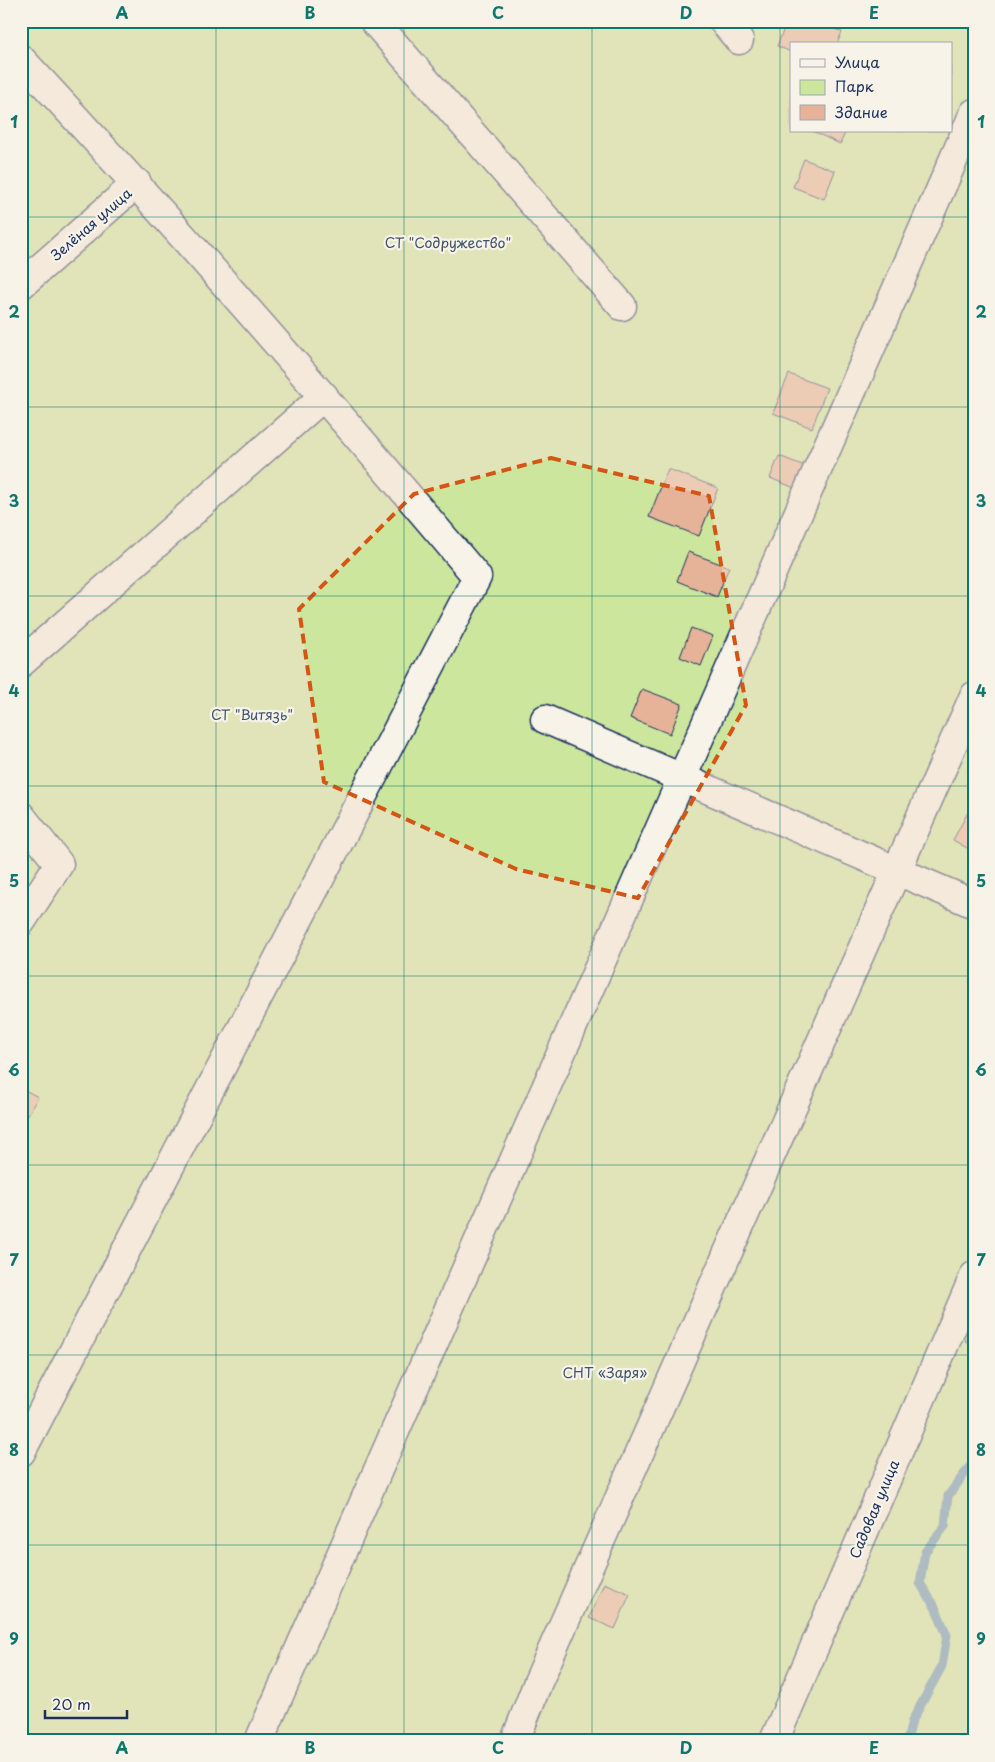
<svg xmlns="http://www.w3.org/2000/svg" width="995" height="1762" viewBox="0 0 995 1762" font-family="'Playpen Sans',sans-serif">
  <rect width="100%" height="100%" fill="#f2e0d0"/>
  <filter id="ink" filterUnits="userSpaceOnUse"><feTurbulence type="fractalNoise" baseFrequency=".02" numOctaves="2"/><feDisplacementMap in="SourceGraphic" scale="10" xChannelSelector="R" yChannelSelector="G"/><feConvolveMatrix kernelMatrix="1 2 1 2 8 2 1 2 1" color-interpolation-filters="sRGB"/></filter>
  <g filter="url(#ink)">
    <!-- green -->
    <path fill="#cce79d" stroke="#748b7e" fill-rule="evenodd" d="M21 21H974V1741H21ZM791 44H951V131H791Z"/>
    <g fill="none" stroke-linecap="round" stroke-linejoin="round">
      <!-- stream -->
      <path stroke="#5b90b0" stroke-width="9" d="M907 1741 912 1721 942 1666 947 1635 935 1607 920 1583 925 1552 945 1526 948 1496 974 1461"/>
    </g>
    <!-- building -->
    <path fill="#e6b398" stroke="#1b2f5e" d="M787 21H815L842 32 837 44H791V52L777 46Z
      M812 131H846L840 144Z
      M804 159 835 171 824 199 793 187Z
      M789 374 827 388 812 428 773 413Z
      M779 456 805 466 797 489 770 478Z
      M668 469 718 488 699 536 649 517Z
      M688 552 729 567 717 597 677 581Z
      M691 628 713 636 701 666 680 657Z
      M642 689 682 704 670 734 630 718Z
      M973 803 974 804V852L953 840Z
      M21 1088 38 1097 21 1127Z
      M974 1324V1345L965 1341Z
      M604 1583 630 1594 615 1629 589 1618Z"/>
    <g fill="none" stroke-linecap="round" stroke-linejoin="round">
      <defs>
        <path id="minor" d="M374 21 622 306
          M723 21 739 40
          M21 59C178 227 329 401 477 577L21 1452
          M21 285 137 183
          M21 663 324 396
          M545 719 974 904
          M21 816 59 864 21 922
          M259 1741 974 113
          M515 1741 538 1682 974 696
          M774 1741 974 1276"/>
      </defs>
      <!-- minor casing -->
      <use href="#minor" stroke="#1b2f5e" stroke-width="31"/>
      <!-- minor -->
      <use href="#minor" stroke="#f7f3e8" stroke-width="28"/>
    </g>
  </g>
  <!-- marked area -->
  <path d="M0 0H995V1762H0ZM551 458 709 496 746 705 638 898 516 869 324 782 299 609 414 494Z" fill="#f2e0d0" fill-opacity=".55" fill-rule="evenodd"/>
  <path fill="none" stroke="#d45514" stroke-width="4" stroke-dasharray="10 6" stroke-linejoin="round" d="M551 458 709 496 746 705 638 898 516 869 324 782 299 609 414 494Z"/>
  <!-- grid -->
  <path fill="none" stroke="#0f766e" stroke-width="1" stroke-opacity="0.55" d="M216 21V1741M404 21V1741M592 21V1741M780 21V1741M21 217H974M21 407H974M21 596H974M21 786H974M21 976H974M21 1165H974M21 1355H974M21 1545H974"/>
  <g text-anchor="middle" dominant-baseline="central" stroke-width="4.5" stroke-linejoin="round" paint-order="stroke">
    <!-- street labels -->
    <g font-size="14" fill="#1b2f5e" stroke="#f7f3e8">
      <text transform="translate(91 224) rotate(-41)">Зелёная улица</text>
      <text transform="translate(874 1509) rotate(-67)">Садовая улица</text>
    </g>
    <!-- park labels -->
    <g font-size="14" fill="#3e546b" stroke="#f7f3e8">
      <text x="448" y="242">СТ "Содружество"</text>
      <text x="252" y="714">СТ "Витязь"</text>
      <text x="605" y="1372">СНТ «Заря»</text>
    </g>
  </g>
  <!-- margin -->
  <rect width="995" height="1762" fill="none" stroke="#f7f3e8" stroke-width="55"/>
  <!-- legend -->
  <rect x="790" y="42" width="162" height="90" fill="#f7f3e8" stroke="#9fa5b1"/>
  <rect x="800" y="59" width="25" height="8" fill="#f7f3e8" stroke="#9fa5b1"/>
  <text x="835" y="68" font-size="15" fill="#1b2f5e">Улица</text>
  <rect x="800" y="80" width="25" height="15" fill="#cce79d" stroke="#9fa5b1"/>
  <text x="835" y="92" font-size="15" fill="#1b2f5e">Парк</text>
  <rect x="800" y="105" width="25" height="15" fill="#e6b398" stroke="#9fa5b1"/>
  <text x="835" y="118" font-size="15" fill="#1b2f5e">Здание</text>
  <!-- scale -->
  <path d="M45 1710v8h82v-8" fill="none" stroke="#1b2f5e" stroke-width="2.5"/>
  <text x="52" y="1710" font-size="15" fill="#1b2f5e" stroke="#f7f3e8" stroke-width="4" paint-order="stroke">20 m</text>
  <rect x="28" y="28" width="940" height="1706" fill="none" stroke="#0f766e" stroke-width="2"/>
  <g font-size="16" text-anchor="middle" font-weight="bold" fill="#0f766e">
    <text x="122" y="19">A</text>
    <text x="310" y="19">B</text>
    <text x="498" y="19">C</text>
    <text x="686" y="19">D</text>
    <text x="874" y="19">E</text>
    <text x="14" y="128">1</text>
    <text x="981" y="128">1</text>
    <text x="14" y="318">2</text>
    <text x="981" y="318">2</text>
    <text x="14" y="507">3</text>
    <text x="981" y="507">3</text>
    <text x="14" y="697">4</text>
    <text x="981" y="697">4</text>
    <text x="14" y="887">5</text>
    <text x="981" y="887">5</text>
    <text x="14" y="1076">6</text>
    <text x="981" y="1076">6</text>
    <text x="14" y="1266">7</text>
    <text x="981" y="1266">7</text>
    <text x="14" y="1456">8</text>
    <text x="981" y="1456">8</text>
    <text x="14" y="1645">9</text>
    <text x="981" y="1645">9</text>
    <text x="122" y="1754">A</text>
    <text x="310" y="1754">B</text>
    <text x="498" y="1754">C</text>
    <text x="686" y="1754">D</text>
    <text x="874" y="1754">E</text>
  </g>
</svg>
